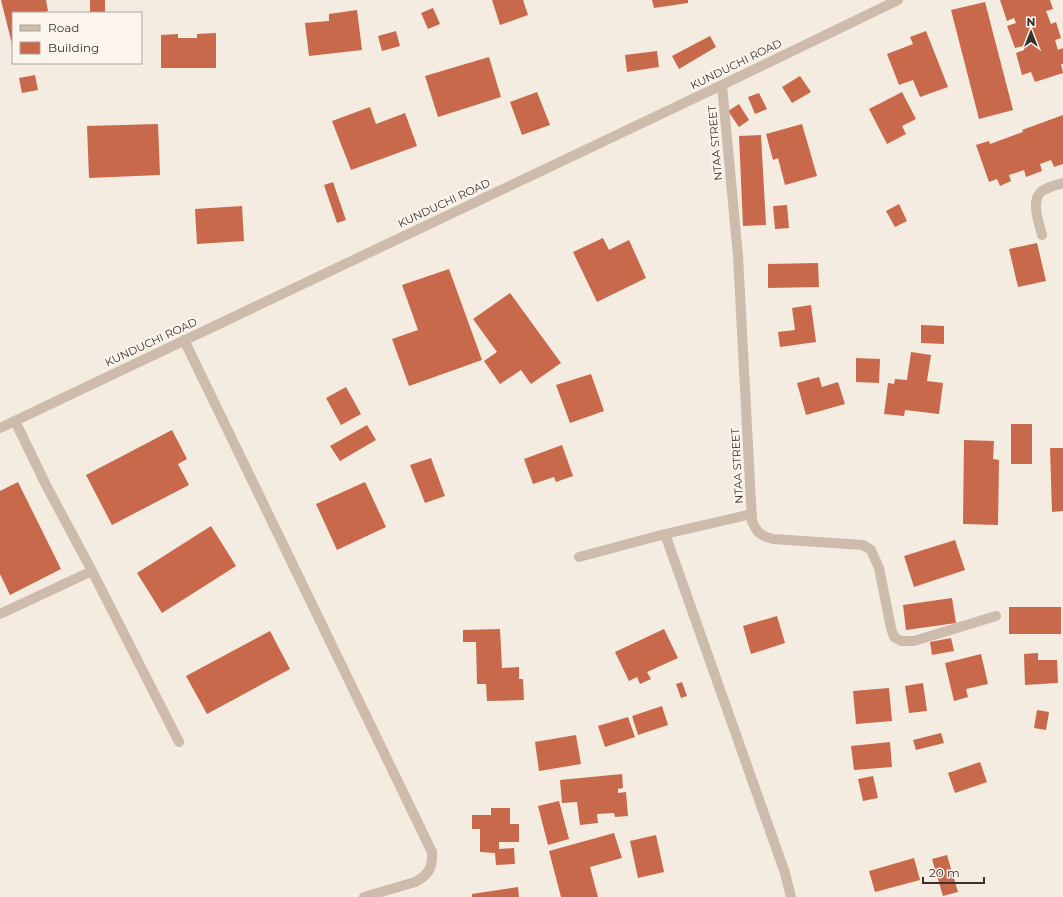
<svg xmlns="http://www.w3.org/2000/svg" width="1063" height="897" viewBox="0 0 1063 897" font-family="Montserrat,sans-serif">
  <rect width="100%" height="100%" fill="#f4ebe1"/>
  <!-- building -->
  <path fill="#c8694b" d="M1 0H46L48 11 40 13H13V48Z
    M90 0H105V13H90Z
    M492 0H523L528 15 500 25Z
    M652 0H688V3L654 8Z
    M1000 0H1050L1053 9 1046 11 1051 24 1056 22 1061 38 1055 40 1058 50 1063 48V64H1061L1063 73 1035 82 1031 72 1022 75 1016 53 1024 50 1023 46 1015 48 1007 26 1016 23 1014 18 1007 21Z
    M985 2 1013 110 979 119 951 10Z
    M433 8 440 24 428 29 421 13Z
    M357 10 362 50 309 56 305 23 329 21V14Z
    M396 31 400 46 382 51 378 36Z
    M926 31 948 87 920 97 913 80 899 85 887 54 913 44 910 37Z
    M216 33V68H161V35L178 34V38H197V34Z
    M710 36 716 47 679 69 672 56Z
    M657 51 659 67 627 72 625 55Z
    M489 57 501 97 438 117 425 76Z
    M35 75 38 90 22 93 19 78Z
    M800 76 811 92 792 103 782 87Z
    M537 92 550 125 522 135 510 102Z
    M902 92 916 119 902 126 906 134 887 144 869 109Z
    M759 93 767 109 755 114 748 97Z
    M739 104 749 120 739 127 728 111Z
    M370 107 376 124 405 113 417 146 351 170 332 121Z
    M1063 115V164L1054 167 1051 160 1040 164 1042 171 1026 177 1024 170 1009 175 1011 181 1000 186 997 179 989 182 976 145 989 141 990 144 1023 132 1022 130Z
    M158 124 160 175 89 178 87 126Z
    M802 124 817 176 785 185 778 158 773 160 766 134Z
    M761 135 766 225 743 226 739 136Z
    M333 182 346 220 337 223 324 185Z
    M899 204 907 221 895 227 886 211Z
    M787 205 789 228 775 229 773 206Z
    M242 206 244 241 197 244 195 209Z
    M603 238 609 250 629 240 646 278 597 302 573 252Z
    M1037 243 1046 281 1018 287 1009 249Z
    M818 263 819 287 768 288V264Z
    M449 269 482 360 409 386 392 339 418 330 402 285Z
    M510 293 561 363 531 384 521 370 500 384 484 361 497 352 473 319Z
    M811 305 816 342 780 347 778 332 795 330 792 308Z
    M921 325 944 326V344L921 343Z
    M911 352 931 355 927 381 943 383 939 414 905 410 904 416 884 414 888 383 894 384 895 379 907 380Z
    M856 358 880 359 879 383 856 382Z
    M591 374 604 411 570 423 556 385Z
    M819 377 822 387 838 382 845 404 806 415 797 383Z
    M346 387 361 414 341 425 326 398Z
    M1011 424H1032V464H1011Z
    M367 425 376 440 340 461 330 446Z
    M172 430 187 459 178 464 189 485 112 525 86 475Z
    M964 440 994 441 993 459 999 460 998 525 963 524Z
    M562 445 573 476 556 482 554 477 533 484 524 459Z
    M1050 448H1063V511L1052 512Z
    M431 458 445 496 425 503 410 465Z
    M18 482 61 569 10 595 0 574V491Z
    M365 482 386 527 337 550 316 504Z
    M211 526 236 566 162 613 137 573Z
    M955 540 965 570 914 587 904 556Z
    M952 598 956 623 906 630 903 605Z
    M1009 607H1061V634H1009Z
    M777 616 785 643 751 654 743 626Z
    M500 629 502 668 519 667V679H523L524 700 487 701 486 684H477L476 642H463V630Z
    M664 629 678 658 647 672 651 679 640 684 637 677 629 681 615 652Z
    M270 631 290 669 207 714 186 676Z
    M951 638 954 651 932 655 930 642Z
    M1038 653V660H1057L1058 683 1025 685 1024 654Z
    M981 654 988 684 966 689 968 697 954 701 945 663Z
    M682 682 687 696 681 698 676 684Z
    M923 683 927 711 909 713 905 686Z
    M889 688 892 721 856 724 853 691Z
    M662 706 668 725 638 735 632 716Z
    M1037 710 1049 712 1046 730 1034 728Z
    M628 717 635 737 605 747 598 726Z
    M941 733 944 743 916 750 913 740Z
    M576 735 581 764 539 771 535 742Z
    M890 742 892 767 854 770 851 746Z
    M980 762 987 782 955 793 948 773Z
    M622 774 623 788 618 789V793L626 792 628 816 615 817 614 813 597 814 598 823 580 825 577 802 562 803 560 780Z
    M873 776 878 798 863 801 858 779Z
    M559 801 569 839 548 845 538 806Z
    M491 808H510V824H519V842H499V849L514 848 515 864 496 865 495 853 480 852V829H472V815H491Z
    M614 833 622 858 590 867 598 897H561L549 851Z
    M656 835 664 872 638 878 630 841Z
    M947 855 958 892 943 896 932 859Z
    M914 858 920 880 875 892 869 871Z
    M518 887 519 897H472V894Z"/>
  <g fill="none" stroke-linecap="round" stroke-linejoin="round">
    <!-- lane -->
    <path stroke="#cdbbac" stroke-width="10" d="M15 421 46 485 92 571 179 742
      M0 614 92 571"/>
    <!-- street -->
    <path stroke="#cdbbac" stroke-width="10" d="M722 85 738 256 752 521C757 533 761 536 773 539L863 545 871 550 879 568 891 628 894 637 901 641H914L996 616
      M1042 235C1039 223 1030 200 1042 191 1048 187 1056 185 1063 183
      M184 340 432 852C433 867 429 875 415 882L364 897
      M0 428 722 85 898 0
      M665 534 785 873 791 897
      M579 557 665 534 752 514"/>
  </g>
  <g text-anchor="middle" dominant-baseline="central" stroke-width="4" stroke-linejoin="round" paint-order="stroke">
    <!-- street labels -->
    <g font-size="11" fill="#3b302b" stroke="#fbf5ee">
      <text transform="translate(736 64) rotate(-26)">KUNDUCHI ROAD</text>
      <text transform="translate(715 143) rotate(-95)">NTAA STREET</text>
      <text transform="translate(444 203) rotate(-25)">KUNDUCHI ROAD</text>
      <text transform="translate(151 342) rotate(-25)">KUNDUCHI ROAD</text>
      <text transform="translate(737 466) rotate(-93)">NTAA STREET</text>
    </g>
  </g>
  <!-- legend -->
  <rect x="12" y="12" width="130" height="52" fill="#fbf5ee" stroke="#aea6a0"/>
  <rect x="20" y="25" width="20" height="6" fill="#cdbbac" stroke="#aea6a0"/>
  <text x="48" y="32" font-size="12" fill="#3b302b">Road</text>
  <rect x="20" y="42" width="20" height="12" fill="#c8694b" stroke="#aea6a0"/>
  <text x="48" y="52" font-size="12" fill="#3b302b">Building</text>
  <!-- north arrow -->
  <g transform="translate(1031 32)" stroke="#fbf5ee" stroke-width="3" paint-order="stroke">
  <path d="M0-3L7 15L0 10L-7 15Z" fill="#3b302b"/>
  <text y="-6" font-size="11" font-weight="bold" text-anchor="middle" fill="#3b302b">N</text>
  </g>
  <!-- scale -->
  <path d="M923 877v6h61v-6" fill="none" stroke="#3b302b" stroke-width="2"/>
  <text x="929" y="877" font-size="12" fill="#3b302b" stroke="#fbf5ee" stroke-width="3" paint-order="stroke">20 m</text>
</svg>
